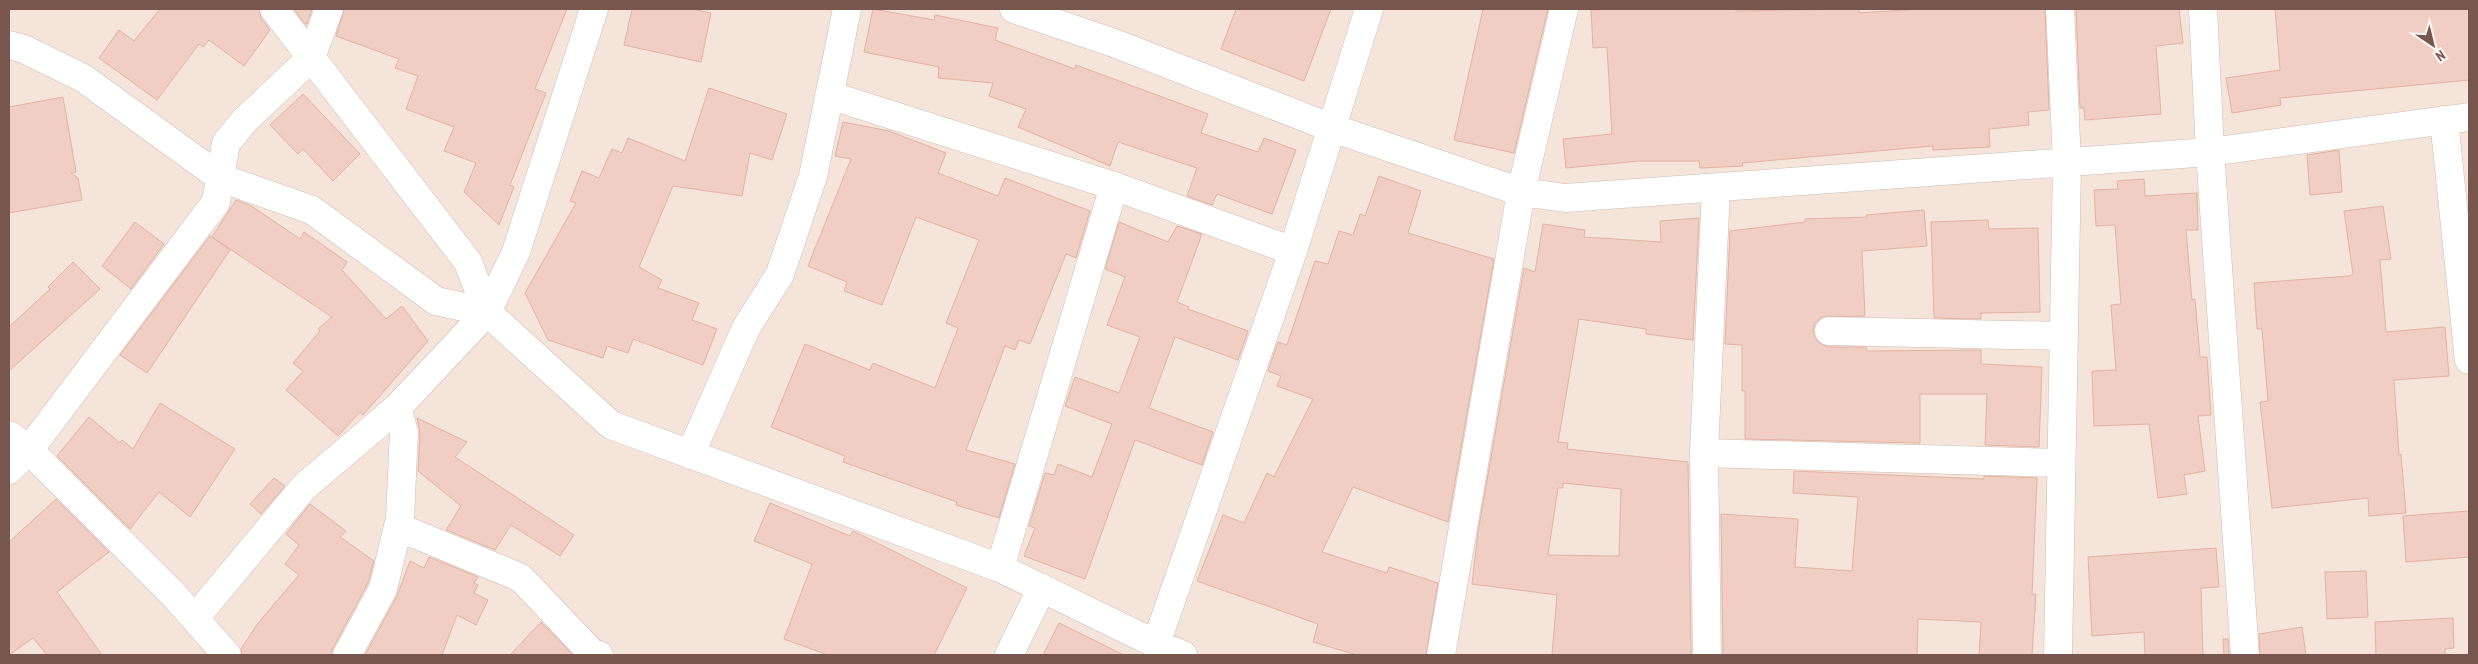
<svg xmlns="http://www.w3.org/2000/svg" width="2478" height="664" viewBox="0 0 2478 664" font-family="'PT Sans Narrow',sans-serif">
  <rect width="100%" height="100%" fill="#fcf3eb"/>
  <!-- residential -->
  <path fill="#f4e4d9" d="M9 9H2469V655H9Z"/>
  <!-- building -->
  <path fill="#f1cec3" stroke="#e3b2a4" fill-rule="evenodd" d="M160 9H259L261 18 270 30 244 66 209 40 203 47 199 44 157 100 99 58 119 30 134 41Z
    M294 9H312L307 24H305Z
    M344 9H567L535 89 546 93 510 185 514 187 499 225 464 192 476 163 444 151 454 127 406 109 418 76 395 68 399 59 336 36Z
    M632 9H692L711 13 701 62 624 45Z
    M873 9 934 20 935 15 998 28 995 40 1075 69 1076 65 1208 114 1201 133 1258 152 1264 138 1296 150 1272 214 1217 194 1212 205 1187 196 1197 168 1118 142 1110 166 1018 127 1026 109 989 96 993 83 938 78 939 67 864 52Z
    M1236 9H1331L1304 81 1221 49Z
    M1483 9H1548L1514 153 1454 140Z
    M1620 9H1736V11L1859 9V13L1920 9H2045L2049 110 2028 112 2029 125 1989 129 1990 147 1933 150V146L1742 163 1743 166 1700 168 1699 161H1639L1566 168 1563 139 1612 134 1607 47 1593 48 1591 10Z
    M2076 9H2179L2183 43 2156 46 2161 114 2085 120 2084 108H2080Z
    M2275 9H2469V80L2280 98 2281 105 2232 113 2226 78 2280 70Z
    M709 88 787 114 772 160 750 153 742 196 673 186 639 267 662 280 658 288 699 303 692 320 717 329 703 365 633 339 628 353 607 346 603 358 548 340 525 293 576 203 570 201 582 171 599 178 612 149 622 153 628 138 685 161Z
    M303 94 360 154 333 181 303 149 298 154 270 125Z
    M63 97 76 172 71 173 78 178 82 200 9 213V107Z
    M843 122 889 131 946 153 938 173 998 196 1005 178 1090 211 1076 258 1066 254 1030 344 1019 340 1015 350 1005 346 966 450 1015 464 999 518 956 505 957 502 843 462 845 456 771 427 805 344 870 370 873 363 935 388 958 328 946 323 979 240 916 217 882 305 844 291 847 282 808 266 851 159 835 156Z
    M2339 150 2342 192 2310 195 2307 155Z
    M1379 176 1421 191 1408 233 1494 259 1448 522 1353 487 1322 552 1387 573 1389 567 1438 583 1426 655H1357L1313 642 1318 624 1197 581 1223 515 1244 523 1267 473 1274 477 1313 399 1277 386 1281 376 1268 371 1278 342 1287 345 1315 261 1328 264 1339 231 1353 235 1360 214 1365 216Z
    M2144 179 2145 196 2197 193 2198 230H2186L2192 300 2195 299 2200 357H2207L2211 415 2198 416 2205 471 2184 475 2187 494 2158 498 2149 424 2094 426 2092 371 2116 370 2111 305 2121 304 2115 225 2096 226 2094 190 2118 189 2117 181Z
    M236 200 250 205 300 239 304 232 347 262 342 270 386 319 402 306 428 341 363 415 360 412 338 436 286 390 303 371 293 363 320 331 318 329 332 317 212 237Z
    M2383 206 2391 259 2380 260 2386 332 2445 327 2449 376 2394 380 2399 455 2401 454 2406 513 2369 516 2368 498 2272 508 2260 402 2268 401 2262 329H2257L2254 283 2349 276 2353 274 2344 211Z
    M1924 210 1927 246 1862 251 1865 316 1822 317 1815 323 1813 330 1815 338 1821 344 1828 347H1866L1867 351 1981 350V364L2042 367 2039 447 1985 445 1987 394H1920V443L1745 439V391H1742V345L1725 344 1730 231 1805 222V219L1867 217 1866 215Z
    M1699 218 1693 340 1646 334V329L1579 319 1558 442 1568 443 1567 449 1688 462 1691 655H1552L1557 595 1472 584 1478 532 1524 268 1535 272 1543 224 1585 230 1584 237 1661 242 1660 221ZM1563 483 1621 489 1619 556 1548 555 1558 488H1563Z
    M1988 220 1989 229 2038 228 2040 312 1981 313V319L1934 318 1931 222Z
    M135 222 164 244 131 289 102 266Z
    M1119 222 1168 242 1177 226 1202 234 1177 302 1189 307 1188 309 1248 331 1238 360 1175 337 1149 408 1213 432 1202 465 1135 440 1085 579 1024 556 1035 528 1029 526 1045 473 1054 475 1058 464 1092 477 1112 424 1065 406 1075 377 1119 393 1140 337 1107 325 1125 277 1105 269Z
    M210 236 230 250 147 373 120 355Z
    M73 262 100 289 9 371V327L50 289 48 287Z
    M160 403 235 449 190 517 159 492 130 529 57 456 89 417 120 443 122 440 133 449Z
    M417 418 467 442 455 457 574 535 560 556 511 525 495 550 446 530 461 506 418 471 420 433Z
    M1794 471 1984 479V476L2037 478 2032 594H2036L2032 655H1979L1981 622 1918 619 1917 655H1723L1721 514 1798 519 1795 567 1852 571 1858 497 1793 493Z
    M274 478 285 486 261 514 250 504Z
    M56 499 109 552 57 592 102 655H47L33 638 9 655V542Z
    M770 503 850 536 853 531 967 588 934 655H828L784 639 812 564 754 541Z
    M310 504 346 531 340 537 374 561 368 583 333 648 331 655H242L241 649 258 623 299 575 285 564 299 545 286 534Z
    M2469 511V557L2406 562 2403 516Z
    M2216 548 2219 587 2201 588 2203 655H2145L2144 632 2092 636 2088 557Z
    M429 557 478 577 474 583 478 585 474 593 488 600 476 625 457 615 442 655H365L397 596 410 561 424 568Z
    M2366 571 2368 617 2327 619 2325 572Z
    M2453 618 2454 648 2445 649V655H2376L2375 622Z
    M541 622 573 655H510Z
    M1059 623 1124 655H1043Z
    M2302 627 2306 655H2260L2259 634Z
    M2223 639H2228L2229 655H2224Z"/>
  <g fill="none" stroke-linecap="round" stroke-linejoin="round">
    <defs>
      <path id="minor" d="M274 9 468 262 487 312 611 425 1000 568 1156 644 1183 655
        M1014 9 1114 43 1332 128 1521 192 1565 198 2210 152 2469 117
        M2203 9 2210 152 2245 655
        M9 45 24 49 83 78 221 178 312 210 436 301 487 312
        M829 95 1114 186 1293 251
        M2444 120 2469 360
        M1829 331 2063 336
        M9 435 29 450 172 593 227 655
        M1704 453 2060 463
        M690 455 746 328 780 274 813 176 847 9
        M9 470 29 450 216 202 226 143 245 120 311 58 329 9
        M398 527 521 578 591 652 599 655
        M1000 568 1114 186
        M195 618 304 487 397 408 487 312 516 252 594 9
        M1156 644 1293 251 1369 9
        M347 655 383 589 400 518 404 432 397 408
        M1009 655 1042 588
        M1441 655 1521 192 1564 9
        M1707 655 1704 453 1716 188
        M2058 655 2067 163 2060 9"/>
    </defs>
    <!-- minor casing -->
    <use href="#minor" stroke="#d1bcb3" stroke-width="29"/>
    <!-- minor -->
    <use href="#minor" stroke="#fff" stroke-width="28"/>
  </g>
  <!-- border -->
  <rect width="2478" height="664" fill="none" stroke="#77564e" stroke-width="20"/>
  <!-- north arrow -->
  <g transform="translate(2433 45) rotate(145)" stroke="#fef7f2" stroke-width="4" paint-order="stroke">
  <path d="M0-4L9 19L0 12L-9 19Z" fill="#77564e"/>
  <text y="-8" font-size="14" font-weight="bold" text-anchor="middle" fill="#77564e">N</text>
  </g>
</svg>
